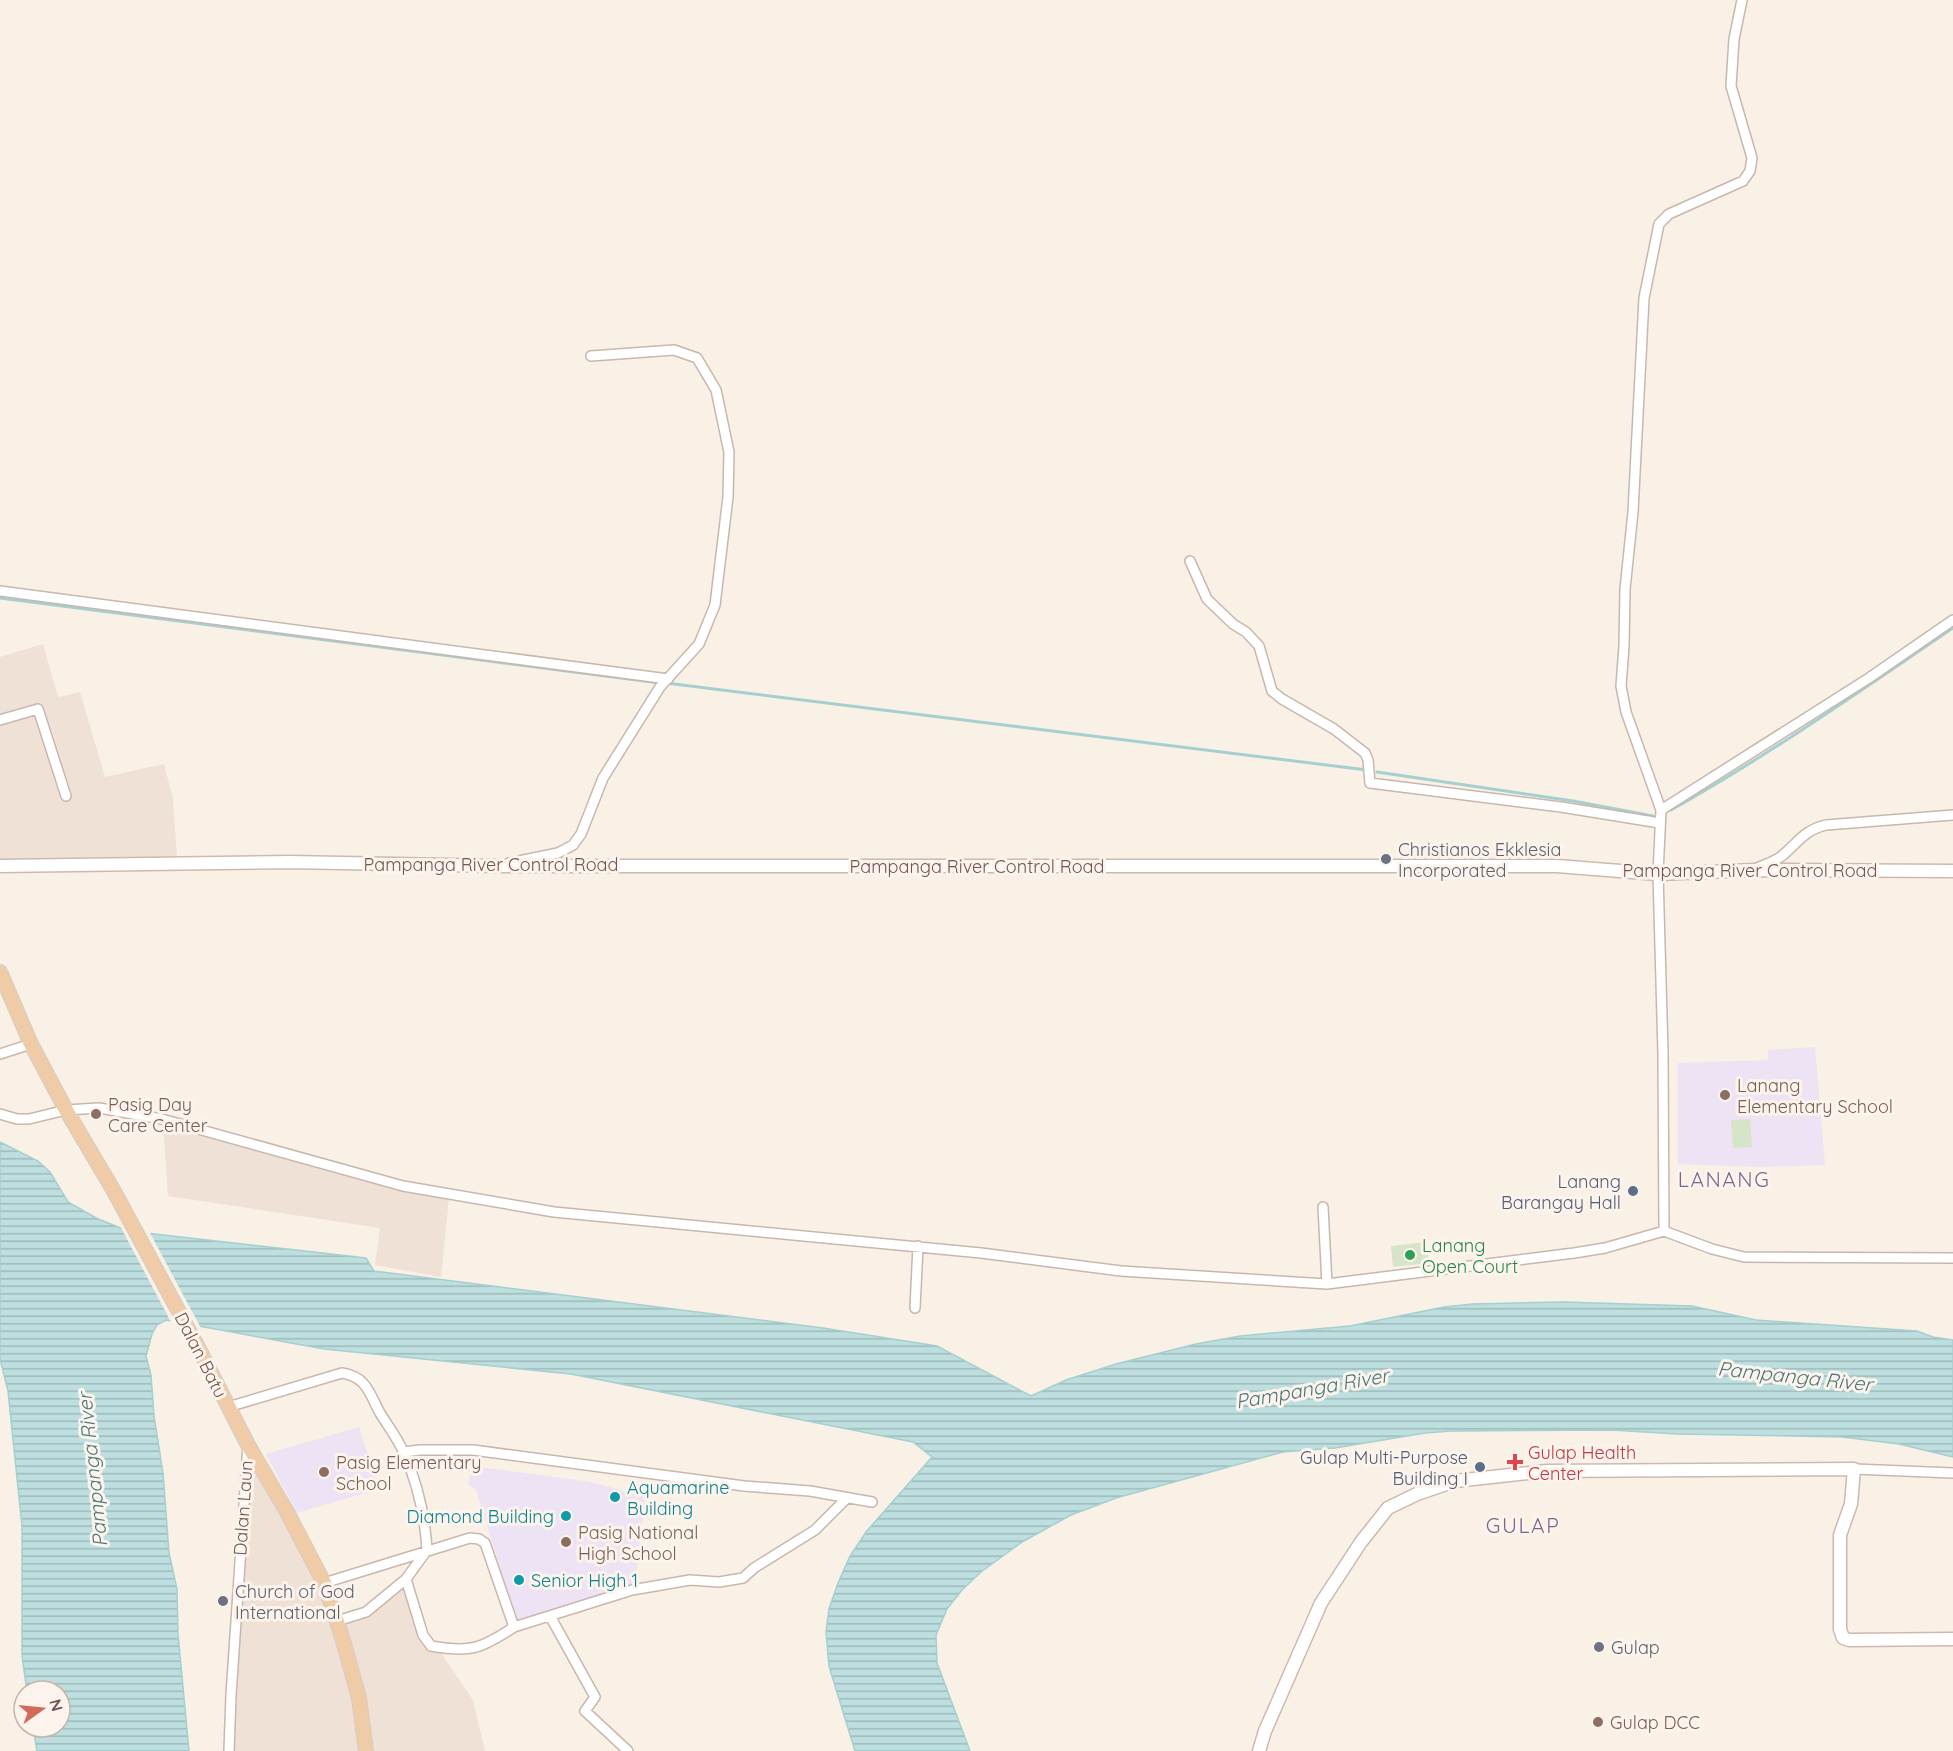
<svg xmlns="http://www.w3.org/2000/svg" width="1953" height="1751" viewBox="0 0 1953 1751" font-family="Quicksand,sans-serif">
  <defs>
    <pattern id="water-rules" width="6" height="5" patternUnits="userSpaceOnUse" patternTransform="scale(1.5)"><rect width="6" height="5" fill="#bedfe0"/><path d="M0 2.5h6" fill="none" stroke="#9fb8b8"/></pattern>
  </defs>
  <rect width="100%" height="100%" fill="#f9f0e6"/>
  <!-- residential -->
  <path fill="#f0e1d6" d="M43 644 58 697 80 692 105 777 164 764 173 799 177 859 0 862V657Z
    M163 1123 449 1198 441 1277 375 1265 380 1228 168 1196Z
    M251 1459 316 1582 332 1624 350 1687 361 1751H233L234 1700Z
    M406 1583 429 1648 441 1653 473 1700 485 1751H372L362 1689 342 1621Z"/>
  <!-- education -->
  <path fill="#ede3f5" d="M1815 1047 1825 1165 1761 1167 1678 1164V1063L1768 1060V1050Z
    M359 1427 379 1489 297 1513 266 1454Z
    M472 1466 591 1482 645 1497 635 1586 517 1622 476 1490 468 1484Z"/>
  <!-- garden -->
  <path fill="#d6e5c7" d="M1750 1119 1752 1147 1733 1148 1731 1120Z
    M1426 1242 1429 1263 1393 1267 1391 1246Z"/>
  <!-- water -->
  <path fill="url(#water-rules)" stroke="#a5cfd0" stroke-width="1.5" d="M0 1142 38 1161 50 1172 68 1202 96 1218 128 1231 366 1258 374 1271 823 1328 937 1346 1031 1396 1066 1380 1116 1364 1196 1344 1240 1336 1350 1326 1444 1307 1473 1304 1563 1302 1692 1306 1756 1320 1917 1331 1933 1337 1953 1340V1457L1899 1444 1842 1437 1678 1434 1611 1430 1451 1431 1425 1433 1335 1448 1283 1452 1116 1498 1071 1515 1022 1542 981 1572 962 1590 947 1609 936 1635 937 1663 970 1751H855L829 1666 826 1632 829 1609 838 1583 850 1556 866 1532 932 1457 913 1442 571 1374 324 1349 166 1320 157 1325 152 1334 146 1356 151 1375 154 1416 163 1473 169 1553 177 1589 178 1634 189 1751H37L33 1727H60V1691H27L22 1656V1526L8 1391 0 1359Z"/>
  <!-- pier -->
  <path fill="#f9f0e6" d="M119 1224 128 1228 149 1231 202 1330 172 1324Z"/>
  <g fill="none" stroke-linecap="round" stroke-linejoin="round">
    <!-- stream -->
    <path stroke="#a5cfd0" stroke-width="3" d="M0 598 660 683
      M666 683 1367 770
      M1377 772 1573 801 1653 816
      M1671 810C1769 755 1860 691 1953 628"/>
    <defs>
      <path id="street" d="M1190 561 1207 599 1233 624 1246 632 1259 646 1272 691 1282 699 1334 729 1365 753 1368 760 1370 783 1561 807 1660 823
        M0 591 668 679
        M0 720 38 709 66 796
        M1661 810 1869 678 1953 620
        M509 863 558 853 573 845 581 834 603 778 660 687 699 644 715 605 728 497 729 452 716 390 697 358 674 350 591 356
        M1757 868C1766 864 1776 861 1783 855 1799 841 1805 830 1826 825L1953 815
        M0 1054 31 1044
        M0 1114 17 1119H29L66 1110 99 1108 162 1119 403 1186 554 1212 981 1253 1121 1271 1327 1284 1574 1253 1605 1248 1664 1231 1712 1249 1744 1257 1953 1258
        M1323 1207 1327 1284
        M1664 1231 1663 1053 1658 874 1661 810 1626 712 1621 686 1624 646 1625 589 1633 512 1644 298 1659 224 1669 214 1743 181 1750 171 1752 158 1731 86 1734 39 1742 0
        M915 1308 918 1246
        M228 1407 342 1373C367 1377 369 1393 380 1413 388 1426 398 1439 404 1453 418 1484 425 1517 427 1550L406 1579 366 1612 337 1621
        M404 1452 420 1450H473L744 1486 810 1491 872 1502
        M1854 1469 1953 1473
        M406 1579 423 1635 431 1646C470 1653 481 1649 514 1627
        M324 1583 470 1538 479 1539 485 1543 514 1627 632 1590 690 1580 719 1582 743 1578 754 1568 815 1530 846 1499
        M550 1616 595 1697 585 1711 628 1751
        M229 1751 231 1695 248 1445"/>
      <path id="secondary" d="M0 866 289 862 501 866H1557L1658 874 1755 870 1953 871
        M1259 1751 1265 1731 1321 1603 1361 1542 1388 1508 1417 1494 1455 1481 1547 1471 1854 1469 1851 1504 1840 1535V1629L1843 1638 1849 1640 1953 1639"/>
      <path id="primary" d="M0 972 31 1044 66 1110 115 1193 201 1353 248 1445 287 1512 324 1583 342 1637 359 1698 366 1751"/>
    </defs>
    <!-- street casing -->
    <use href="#street" stroke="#c9b7ae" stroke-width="12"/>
    <!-- secondary casing -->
    <use href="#secondary" stroke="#ceb9af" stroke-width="15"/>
    <!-- primary casing -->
    <use href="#primary" stroke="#d4ccca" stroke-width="16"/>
    <!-- street -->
    <use href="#street" stroke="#fff" stroke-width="9"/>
    <!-- secondary -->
    <use href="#secondary" stroke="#fff" stroke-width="12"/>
    <!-- primary -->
    <use href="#primary" stroke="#efcca7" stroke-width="14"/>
  </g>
  <!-- markers -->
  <g fill="#6b7280" stroke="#fcf4ec" stroke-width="2">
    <circle cx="1386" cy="859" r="6"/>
    <circle cx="223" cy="1601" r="6"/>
    <circle cx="1599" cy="1647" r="6"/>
  </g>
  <g fill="#8d6e63" stroke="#fcf4ec" stroke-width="2">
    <circle cx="1725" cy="1095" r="6"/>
    <circle cx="96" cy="1114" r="6"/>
    <circle cx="324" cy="1472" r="6"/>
    <circle cx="566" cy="1542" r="6"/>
    <circle cx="1598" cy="1722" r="6"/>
  </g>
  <g fill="#5c6f8a" stroke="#fcf4ec" stroke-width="2">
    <circle cx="1633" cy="1191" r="6"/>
    <circle cx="1480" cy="1467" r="6"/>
  </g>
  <circle fill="#2e9e5b" stroke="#fcf4ec" stroke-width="2" cx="1410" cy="1255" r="6"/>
  <path fill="#e0444e" stroke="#fcf4ec" stroke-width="2" d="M1512 1453h6v6h6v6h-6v6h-6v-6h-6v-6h6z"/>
  <g fill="#0f9aa8" stroke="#fcf4ec" stroke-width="2">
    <circle cx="615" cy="1497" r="6"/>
    <circle cx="566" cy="1516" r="6"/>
    <circle cx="519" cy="1580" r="6"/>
  </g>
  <g text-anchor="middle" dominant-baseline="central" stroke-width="6" stroke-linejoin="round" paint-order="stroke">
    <!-- worship labels -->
    <g font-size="18" fill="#5b616d" stroke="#fcf4ec" text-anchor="start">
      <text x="1398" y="849">Christianos Ekklesia<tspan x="1398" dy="21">Incorporated</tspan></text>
      <text x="235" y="1591">Church of God<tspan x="235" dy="21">International</tspan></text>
      <text x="1611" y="1647">Gulap</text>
    </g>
    <!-- street labels -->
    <g font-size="18" fill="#6f564f" stroke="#fcf4ec">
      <text x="491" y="864">Pampanga River Control Road</text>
      <text x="977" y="866">Pampanga River Control Road</text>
      <text x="1750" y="870">Pampanga River Control Road</text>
      <text transform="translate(201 1355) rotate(63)">Dalan Batu</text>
      <text transform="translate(243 1508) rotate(-86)">Dalan Laun</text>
    </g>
    <!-- education labels -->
    <g font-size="18" fill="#785e54" stroke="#fcf4ec" text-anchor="start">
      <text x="1737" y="1085">Lanang<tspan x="1737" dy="21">Elementary School</tspan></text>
      <text x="108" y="1104">Pasig Day<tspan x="108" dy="21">Care Center</tspan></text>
      <text x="336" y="1462">Pasig Elementary<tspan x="336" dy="21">School</tspan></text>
      <text x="578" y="1532">Pasig National<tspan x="578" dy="21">High School</tspan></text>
      <text x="1610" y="1722">Gulap DCC</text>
    </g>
    <!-- service labels -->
    <g font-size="18" fill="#4e5e75" stroke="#fcf4ec" text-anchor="end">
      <text x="1621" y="1181">Lanang<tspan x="1621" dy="21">Barangay Hall</tspan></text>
      <text x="1468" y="1457">Gulap Multi-Purpose<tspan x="1468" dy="21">Building I</tspan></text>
    </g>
    <!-- leisure labels -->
    <g font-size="18" fill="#27864d" stroke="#fcf4ec" text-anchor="start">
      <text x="1422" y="1245">Lanang<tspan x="1422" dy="21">Open Court</tspan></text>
    </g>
    <!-- health labels -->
    <g font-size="18" fill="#be3a42" stroke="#fcf4ec" text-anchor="start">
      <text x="1528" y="1452">Gulap Health<tspan x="1528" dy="21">Center</tspan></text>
    </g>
    <!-- culture labels -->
    <g font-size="18" fill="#0d838f" stroke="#fcf4ec" text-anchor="start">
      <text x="627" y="1487">Aquamarine<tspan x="627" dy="21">Building</tspan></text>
      <text x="554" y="1516" text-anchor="end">Diamond Building</text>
      <text x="531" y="1580">Senior High 1</text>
    </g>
    <!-- water labels -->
    <g font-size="20" font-style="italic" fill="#487779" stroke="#fcf4ec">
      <text transform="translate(1795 1376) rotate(6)">Pampanga River</text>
      <text transform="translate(1312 1388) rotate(-10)">Pampanga River</text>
      <text transform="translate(92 1470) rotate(-96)">Pampanga River</text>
    </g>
    <!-- quarter labels -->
    <g font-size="21" letter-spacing="1.5" fill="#7a668c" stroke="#fcf4ec">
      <text x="1724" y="1179">LANANG</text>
      <text x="1523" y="1525">GULAP</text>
    </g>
  </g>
  <!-- north arrow -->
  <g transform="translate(42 1709) rotate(75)"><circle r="28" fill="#fcf4ec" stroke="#c4b5ad" stroke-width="1.5"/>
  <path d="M0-4.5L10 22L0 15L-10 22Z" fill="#d3685c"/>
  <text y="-9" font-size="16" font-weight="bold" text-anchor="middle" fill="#6f564f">N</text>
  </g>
</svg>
